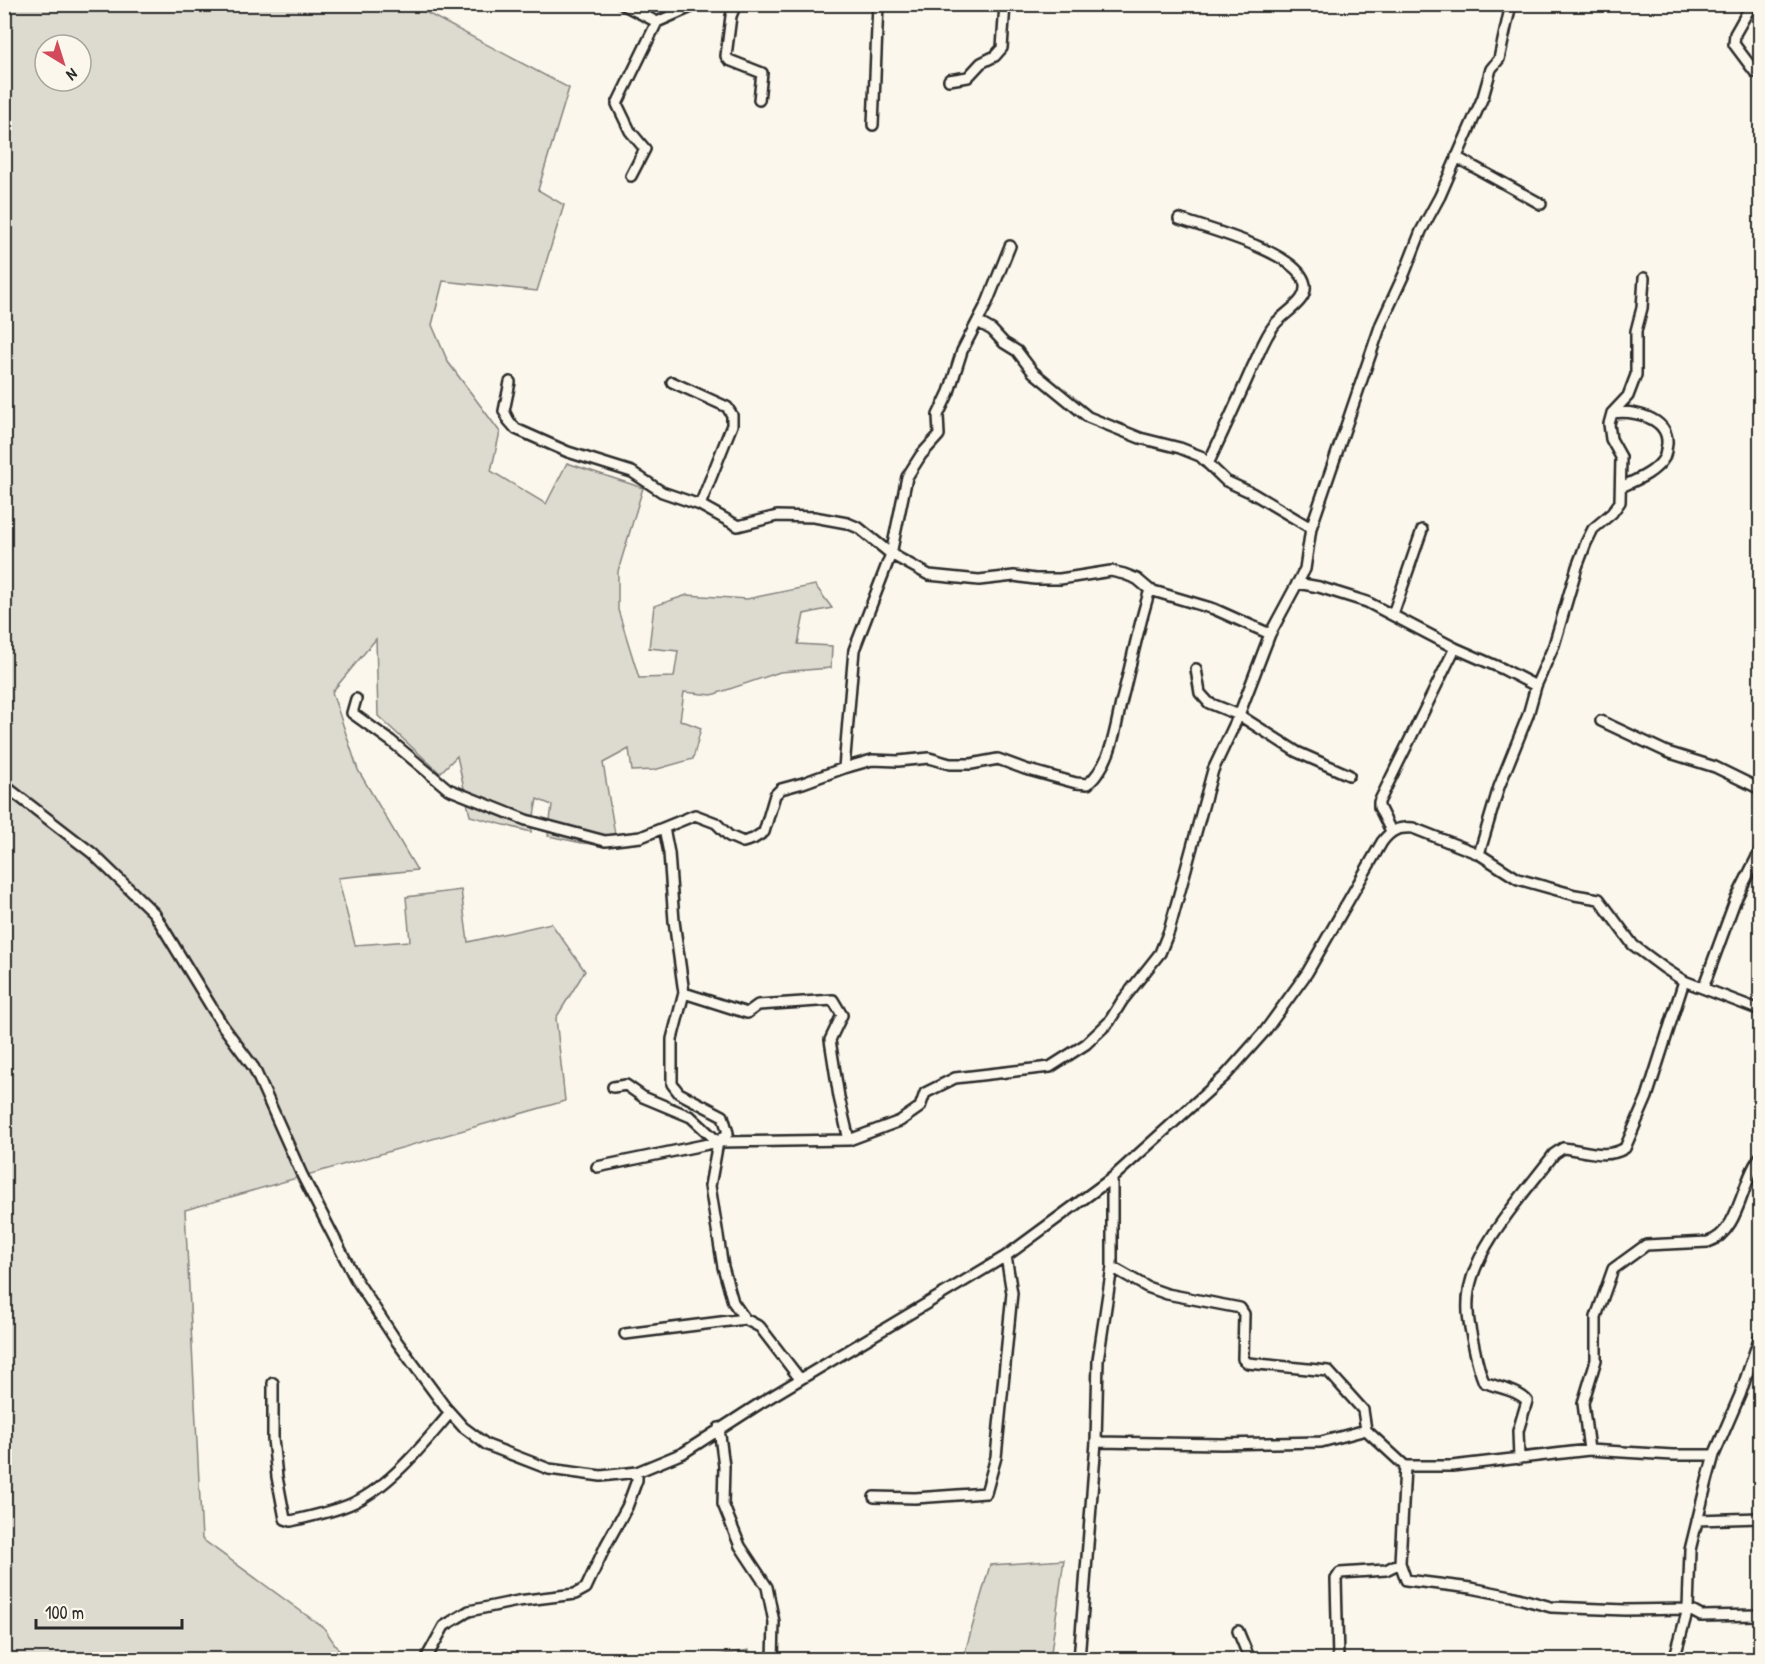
<svg xmlns="http://www.w3.org/2000/svg" width="1765" height="1664" viewBox="0 0 1765 1664" font-family="'Patrick Hand',sans-serif">
  <rect width="100%" height="100%" fill="#fbf7ec"/>
  <filter id="ink" filterUnits="userSpaceOnUse"><feTurbulence type="fractalNoise" baseFrequency=".0167" numOctaves="2"/><feDisplacementMap in="SourceGraphic" scale="12" xChannelSelector="R" yChannelSelector="G"/><feConvolveMatrix kernelMatrix="1 2 1 2 8 2 1 2 1" color-interpolation-filters="sRGB"/></filter>
  <g filter="url(#ink)">
    <!-- green -->
    <path fill="#dddad0" stroke="#84827e" stroke-width="1.5" fill-rule="evenodd" d="M5 5H412L569 88 538 190 564 205 537 291 443 281 432 325 448 362 500 432 491 471 546 504 567 463 643 488 618 571V610L639 678 674 677 678 651 649 648 654 606 687 595 747 599 815 585 832 608 804 614 798 644 832 646 831 668 780 672 712 695 684 692 680 720 701 728 693 759 654 770 632 771 629 749 603 763 617 846 582 843 548 836 552 805 537 799 531 832 470 816 457 756 440 773 378 716 376 639 332 692 358 770 417 870 338 878 355 945 410 941 406 897 461 890 468 942 551 923 585 971 556 1018 565 1101 185 1210 202 1539 324 1628 345 1659 5 1660ZM45 45H81V81H45Z
      M1064 1560 1050 1659H963L990 1565Z
      M749 1650 752 1659H696Z"/>
    <g fill="none" stroke-linecap="round" stroke-linejoin="round">
      <defs>
        <path id="minor" d="M622 4 657 22
          M736 4 731 16 726 56 729 60 762 73 759 100
          M1752 4 1735 34 1734 44 1755 72
          M949 80 968 77 981 63 995 56 1002 48 1005 4
          M873 125 878 4
          M1456 157 1541 204
          M631 176 645 149 630 131 617 104 657 22 698 4
          M1179 219C1208 229 1293 251 1304 281 1311 300 1286 311 1275 324 1265 336 1259 354 1252 368 1238 400 1223 432 1208 464
          M978 322 992 330 1004 343 1017 351 1033 372 1088 417 1140 438 1180 448 1200 456 1226 481 1252 493 1311 528
          M510 382 504 411 509 421 516 429 568 452 632 472 662 492 700 505 738 526 777 516 814 517 847 523 859 528 891 554 929 575 979 580 1014 576 1035 579H1060L1111 571 1124 574 1137 579 1150 590 1214 609 1270 634
          M672 382 727 407 732 415V425L700 505
          M1612 413C1632 410 1669 417 1667 444 1666 449 1666 454 1664 458 1655 473 1636 480 1621 487
          M1297 583 1319 587 1367 602 1455 648 1503 669 1536 686
          M1393 614 1422 530
          M1196 669 1200 693 1209 703 1239 715 1297 752 1349 775
          M356 699 352 713 391 741 448 789 526 820 605 841 641 837 695 815 716 823 729 836 743 842 753 839 764 832 775 795 781 789 803 783 844 768 872 760 898 761 929 758 950 764H971L998 759 1025 769 1076 783 1088 784C1111 764 1115 731 1121 703 1131 665 1138 627 1150 590
          M1601 721 1667 752 1715 767 1760 789
          M844 768 854 650 891 554 907 477 921 455 939 435 938 415 949 392 962 351 987 303 1010 246
          M4 785 92 853 154 913 223 1026 254 1068 302 1175 355 1278 395 1339 445 1407 463 1427 487 1445 549 1469 601 1476 637 1472 683 1453 759 1404 1006 1256 1112 1178 1225 1076 1265 1031 1307 973 1382 842C1391 830 1398 827 1413 828L1479 854 1518 879 1575 895 1599 899 1633 945 1664 968 1684 981 1760 1010
          M664 828 669 853 674 921 684 993 672 1039V1084L679 1093 723 1116 728 1133 718 1142 710 1186 723 1267 733 1302 745 1319
          M1391 831 1379 807V802L1455 648
          M1479 854 1499 787 1528 715 1536 686 1554 645 1577 567 1586 543 1593 529 1612 513 1620 502 1621 457 1611 439 1609 424 1612 413 1628 396 1636 375V331L1642 308 1644 278
          M1703 988 1735 901 1760 851
          M684 993 747 1013 758 1005 833 1000 842 1015 830 1040 839 1097 849 1140
          M613 1087 626 1085 643 1097 691 1117 718 1142
          M597 1167 718 1142 849 1140 900 1121 920 1107 925 1093 955 1078 1050 1067 1086 1044 1109 1022 1122 1001 1160 953 1169 931 1213 770 1239 715 1270 634 1305 569 1311 528 1381 324 1405 272 1421 231 1440 196 1483 97 1491 69 1499 59 1511 4
          M1112 1267 1147 1287 1167 1294 1240 1308 1244 1314 1243 1359 1248 1363 1328 1371 1363 1410 1366 1430
          M625 1334 745 1319 760 1327 800 1379
          M273 1383V1439L277 1477 285 1519 291 1521C309 1517 336 1511 353 1503 390 1486 424 1444 450 1413
          M719 1428 724 1466 723 1504 740 1546 767 1587 774 1622 773 1660
          M1096 1442 1222 1444 1321 1442 1366 1430 1405 1466H1452L1589 1450 1673 1455H1714
          M1589 1450 1583 1403 1596 1360V1317L1613 1269 1646 1245 1708 1242C1740 1232 1741 1181 1760 1157
          M1519 1459 1518 1431 1527 1401C1518 1390 1498 1388 1484 1382 1478 1369 1476 1356 1473 1342 1469 1325 1466 1309 1469 1291 1476 1244 1526 1192 1554 1154L1563 1148C1584 1150 1606 1160 1625 1148L1647 1097 1684 981
          M1405 1466 1400 1563 1406 1580 1471 1588 1511 1596 1551 1607 1625 1610 1688 1609 1701 1616 1760 1615
          M874 1497 915 1498 986 1493 996 1457 1012 1293 1006 1256
          M1697 1520 1760 1518
          M1238 1631 1250 1660
          M428 1655 444 1626 469 1611 518 1601 575 1594 586 1588 606 1545 627 1507 637 1480V1472
          M1079 1660 1096 1442 1098 1360 1112 1267V1178
          M1338 1660 1336 1579 1340 1573 1386 1570 1400 1563
          M1674 1660 1688 1609 1690 1550 1707 1481 1714 1455 1740 1395 1760 1336"/>
      </defs>
      <!-- minor casing -->
      <use href="#minor" stroke="#2b2b2b" stroke-width="14"/>
      <!-- minor -->
      <use href="#minor" stroke="#fbf7ec" stroke-width="9"/>
    </g>
  </g>
  <!-- margin -->
  <rect width="1765" height="1664" fill="none" stroke="#fbf7ec" stroke-width="24"/>
  <rect x="12" y="12" width="1741" height="1640" fill="none" stroke="#2b2b2b" stroke-width="2" filter="url(#ink)"/>
  <!-- north arrow -->
  <g transform="translate(63 63) rotate(142)"><circle r="28" fill="#fbf7ec" stroke="#a8a59f" stroke-width="1.5"/>
  <path d="M0-4.5L10 22L0 15L-10 22Z" fill="#d1495b"/>
  <text y="-9" font-size="16" font-weight="bold" text-anchor="middle" fill="#2b2b2b">N</text>
  </g>
  <!-- scale -->
  <path d="M36 1619v9h146v-9" fill="none" stroke="#2b2b2b" stroke-width="3"/>
  <text x="45" y="1619" font-size="18" fill="#2b2b2b" stroke="#fbf7ec" stroke-width="4.5" paint-order="stroke">100 m</text>
</svg>
